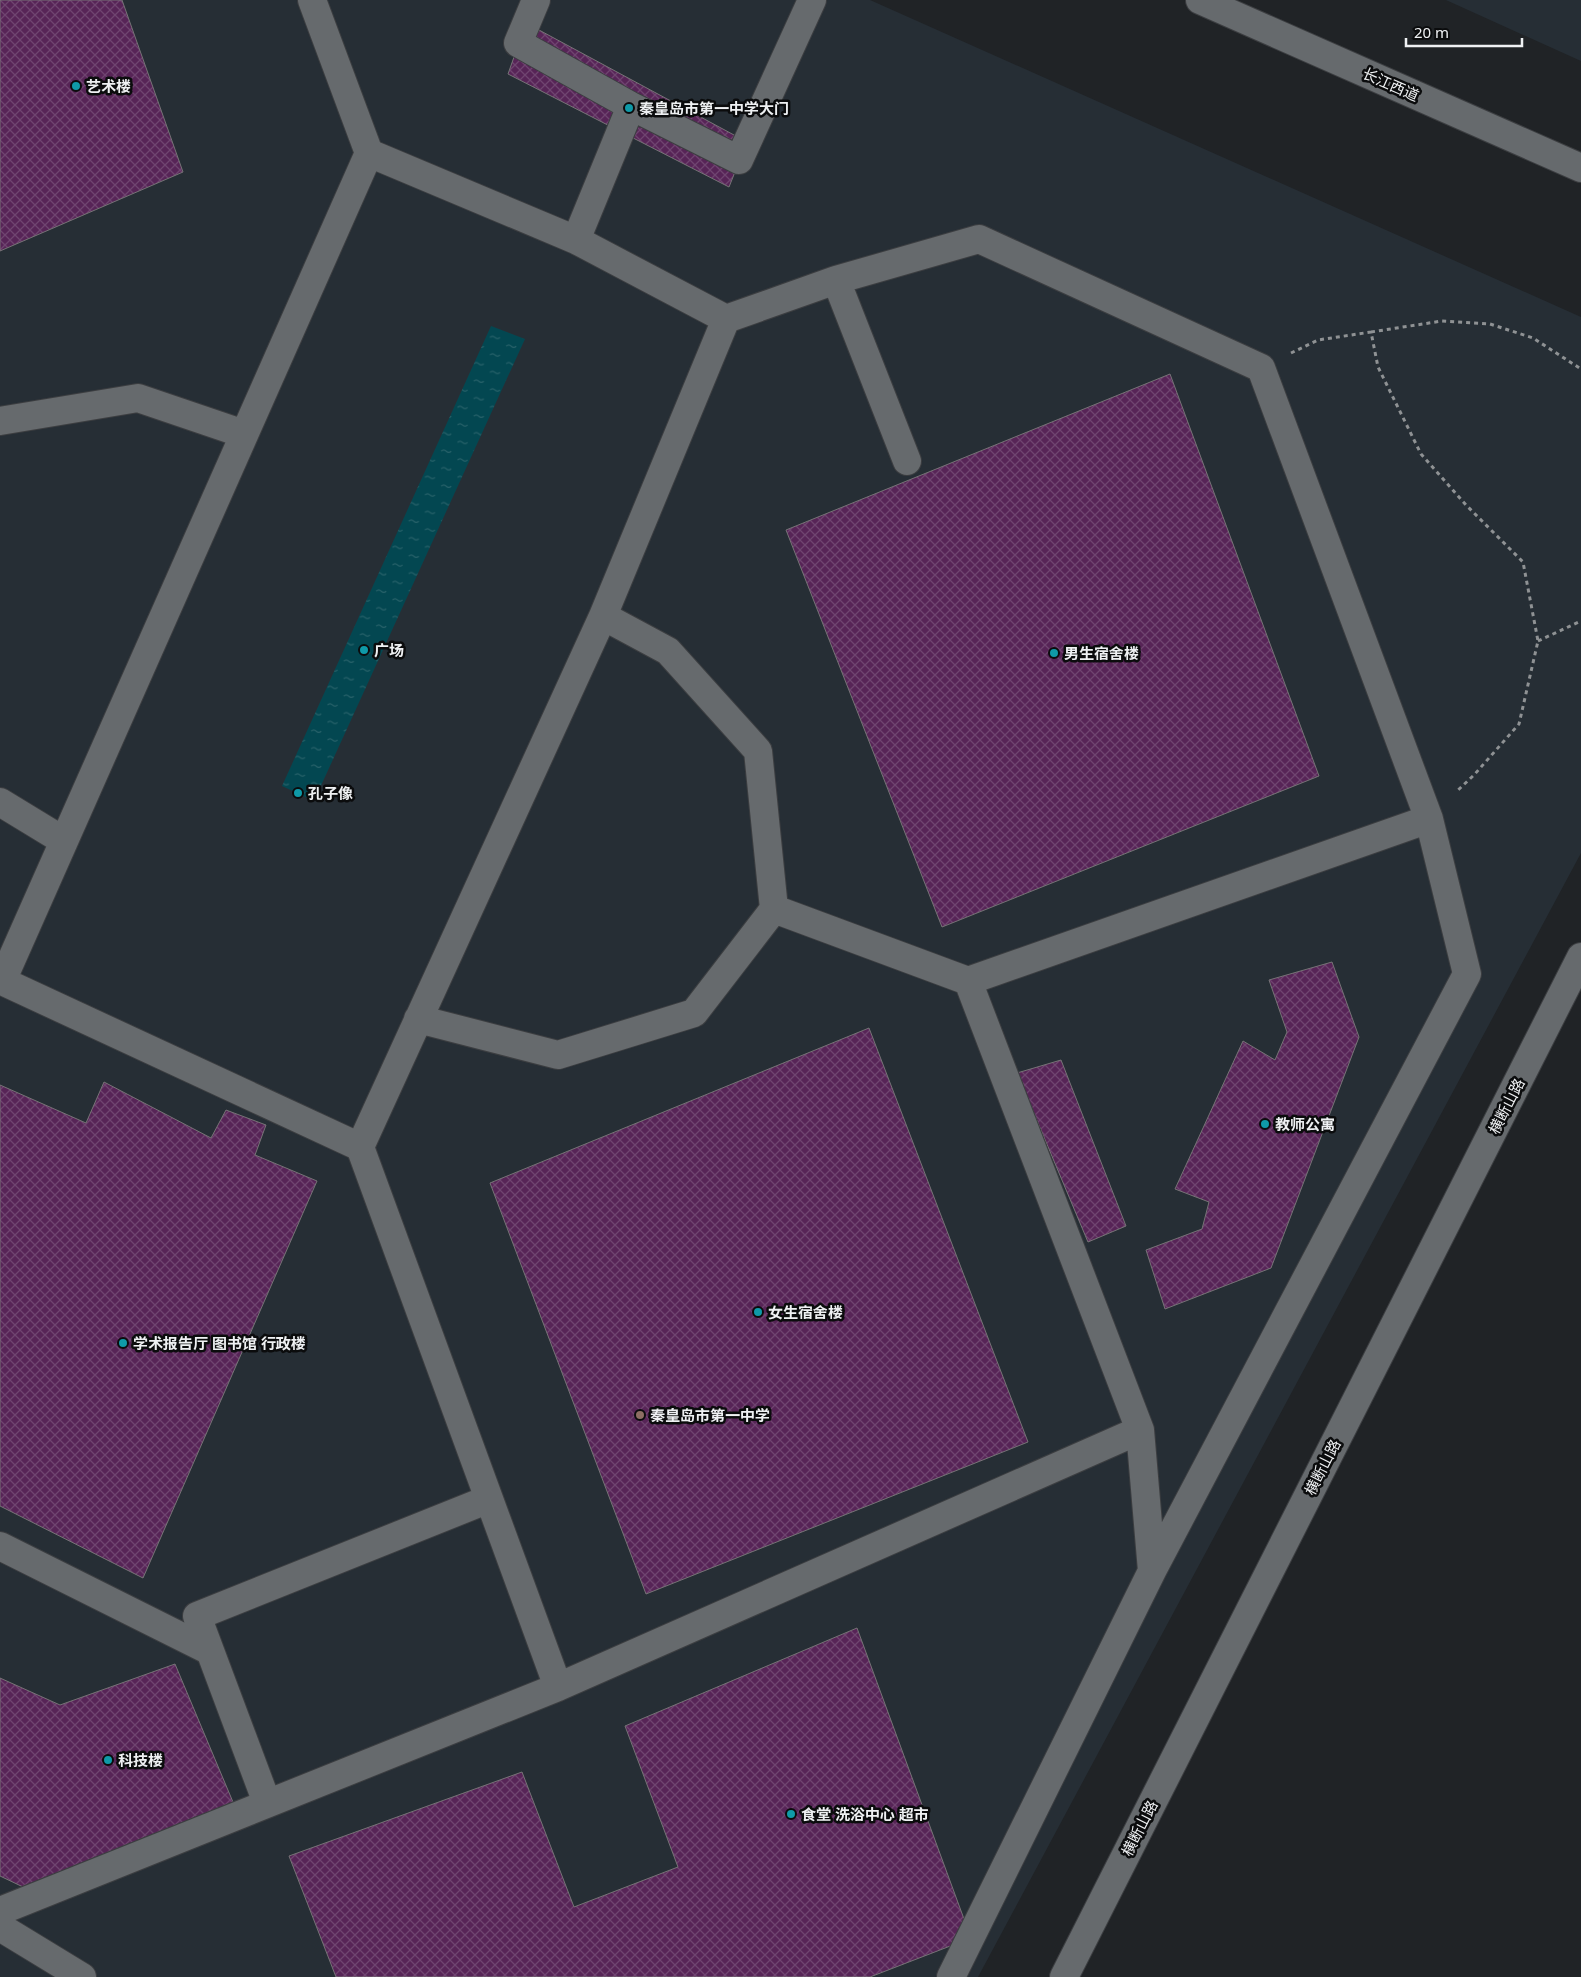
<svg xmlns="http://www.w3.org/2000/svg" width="1581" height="1977" viewBox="0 0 1581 1977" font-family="'Noto Sans','Noto Sans SC',sans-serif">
  <defs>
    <pattern id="water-ripples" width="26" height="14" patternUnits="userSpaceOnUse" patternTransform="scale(1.25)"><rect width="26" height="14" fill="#034751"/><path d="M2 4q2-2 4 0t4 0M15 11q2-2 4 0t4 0" fill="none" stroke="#28626a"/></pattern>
    <pattern id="building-cross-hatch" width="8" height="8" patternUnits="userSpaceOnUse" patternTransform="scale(1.25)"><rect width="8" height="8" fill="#572457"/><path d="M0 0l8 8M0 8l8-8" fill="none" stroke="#6f4470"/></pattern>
  </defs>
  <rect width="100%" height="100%" fill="#202326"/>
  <!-- built -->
  <path fill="#262e35" d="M0 0H870L1581 317V853L978 1977H0Z
    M1446 0H1581V61Z"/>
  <!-- water -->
  <path fill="url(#water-ripples)" d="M491 326 525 339 314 801 282 786Z"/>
  <!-- building -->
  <path fill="url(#building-cross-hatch)" stroke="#767376" d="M0 0H122L183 172 0 251Z
    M526 23 747 142 729 187 508 74Z
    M1170 374 1319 776 942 927 786 530Z
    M1332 962 1359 1037 1271 1268 1165 1309 1146 1250 1202 1229 1209 1202 1175 1189 1243 1041 1275 1060 1287 1032 1269 980Z
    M869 1028 1028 1442 646 1594 490 1183Z
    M1061 1060 1126 1226 1088 1242 1017 1073Z
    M104 1082 211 1138 226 1110 266 1125 255 1155 317 1181 143 1578 0 1506V1085L86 1123Z
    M857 1628 971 1938 870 1977H336L289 1856 522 1772 574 1907 678 1867 625 1726Z
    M175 1664 238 1814 40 1895 0 1876V1678L60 1705Z"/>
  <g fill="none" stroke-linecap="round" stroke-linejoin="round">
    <defs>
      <path id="minor" d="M312 0 369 153
        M536 0 518 43 631 106 739 160 812 0
        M576 240 726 319 603 616 360 1147 2 981 369 153 576 240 631 106
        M836 280 907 461
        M726 319 836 280 979 239 1261 368 1429 819 1467 974 1152 1571 951 1977
        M0 421 138 398 244 434
        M0 802 64 841
        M774 909 968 981 1429 819
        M968 981 1140 1430 1152 1571
        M418 1019 558 1055 694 1013 774 909 758 751 668 651 603 616
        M360 1147 558 1687
        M0 1546 210 1651
        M267 1803 197 1616 489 1499
        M0 1911 558 1687 1140 1430
        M0 1927 82 1977"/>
      <path id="secondary" d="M1200 0 1581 168
        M1064 1977 1581 957"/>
    </defs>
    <!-- minor casing -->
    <use href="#minor" stroke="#3c3e41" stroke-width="30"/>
    <!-- secondary casing -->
    <use href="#secondary" stroke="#3c3e41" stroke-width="30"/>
    <!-- path -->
    <path stroke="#8f9294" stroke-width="3" stroke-dasharray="4 4" stroke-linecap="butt" d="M1371 332 1442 321 1490 324 1533 338 1581 369
      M1291 353 1318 340 1371 332 1378 367 1421 454 1466 505 1523 562 1538 641 1519 724 1474 775 1456 792
      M1538 641 1581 621"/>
    <!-- minor -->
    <use href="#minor" stroke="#666a6d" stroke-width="28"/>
    <!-- secondary -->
    <use href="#secondary" stroke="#666a6d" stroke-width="28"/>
  </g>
  <!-- markers -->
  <g fill="#0f9aa8" stroke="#0b0c0d" stroke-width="2">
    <circle cx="76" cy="86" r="5"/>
    <circle cx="629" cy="108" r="5"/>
    <circle cx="364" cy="650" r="5"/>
    <circle cx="1054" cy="653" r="5"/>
    <circle cx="298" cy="793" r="5"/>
    <circle cx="1265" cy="1124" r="5"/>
    <circle cx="758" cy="1312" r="5"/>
    <circle cx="123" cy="1343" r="5"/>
    <circle cx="108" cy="1760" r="5"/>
    <circle cx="791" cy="1814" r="5"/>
  </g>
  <circle fill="#8d6e63" stroke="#0b0c0d" stroke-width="2" cx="640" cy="1415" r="5"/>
  <g text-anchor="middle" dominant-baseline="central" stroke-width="5" stroke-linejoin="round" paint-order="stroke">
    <!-- street labels -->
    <g font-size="15" fill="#eff1f3" stroke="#0b0c0d">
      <text transform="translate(1391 84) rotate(24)">长江西道</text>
      <text transform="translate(1506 1106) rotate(-63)">横断山路</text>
      <text transform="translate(1322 1467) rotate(-63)">横断山路</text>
      <text transform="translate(1139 1828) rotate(-63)">横断山路</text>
    </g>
    <!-- poi labels -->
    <g font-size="15" font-weight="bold" fill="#eff1f3" stroke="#0b0c0d" text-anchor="start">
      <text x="86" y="86">艺术楼</text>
      <text x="639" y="108">秦皇岛市第一中学大门</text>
      <text x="374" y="650">广场</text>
      <text x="1064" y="653">男生宿舍楼</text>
      <text x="308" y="793">孔子像</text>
      <text x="1275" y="1124">教师公寓</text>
      <text x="768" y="1312">女生宿舍楼</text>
      <text x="133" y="1343">学术报告厅 图书馆 行政楼</text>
      <text x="650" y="1415">秦皇岛市第一中学</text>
      <text x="118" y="1760">科技楼</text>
      <text x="801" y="1814">食堂 洗浴中心 超市</text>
    </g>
  </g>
  <!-- scale -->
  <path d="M1406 38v8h116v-8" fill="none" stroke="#eff1f3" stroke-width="2.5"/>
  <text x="1414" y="38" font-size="15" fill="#eff1f3" stroke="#0b0c0d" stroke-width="4" paint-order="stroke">20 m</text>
</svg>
